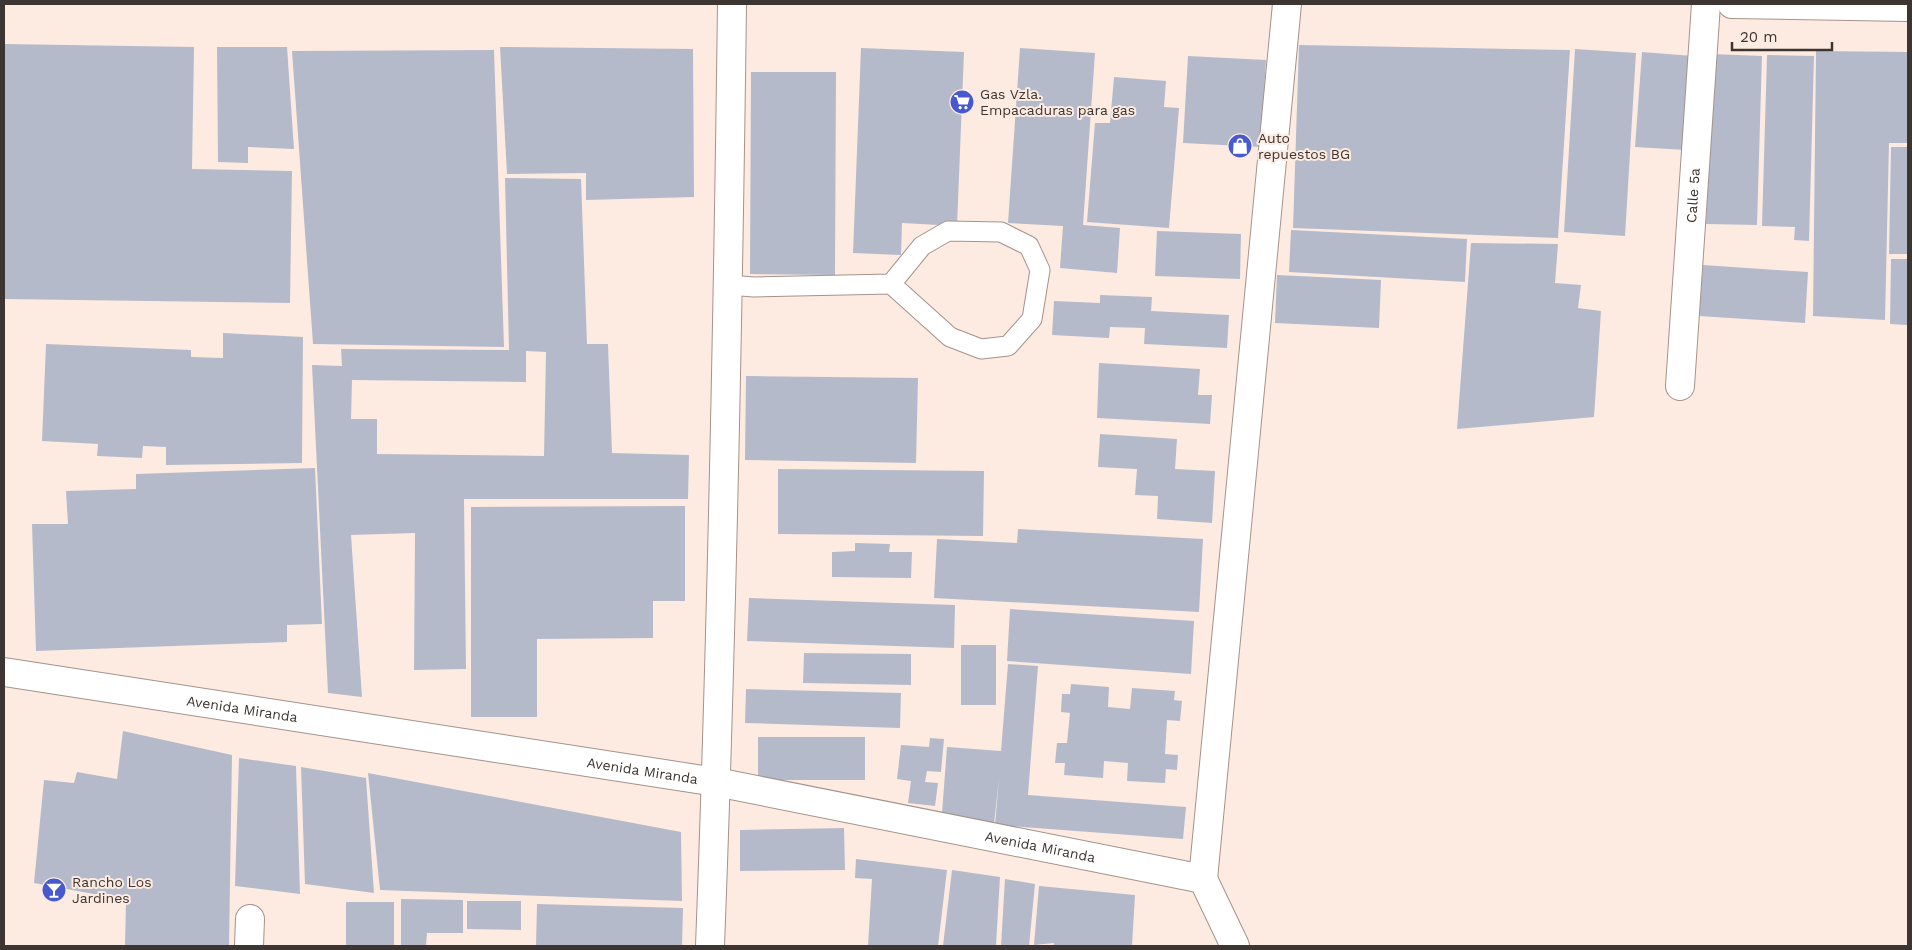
<svg xmlns="http://www.w3.org/2000/svg" width="1912" height="950" viewBox="0 0 1912 950" font-family="'Work Sans',sans-serif">
  <rect width="100%" height="100%" fill="#fdebe2"/>
  <!-- building -->
  <path fill="#b5baca" fill-rule="evenodd" d="M4 44 194 47 192 169 292 171 290 303 4 299Z
    M1299 45 1570 50 1558 238 1293 228Z
    M217 47H287L294 149 248 147V163L218 162Z
    M500 47 693 49 694 197 586 200V173L507 174Z
    M861 48 964 52 957 226 902 223 901 255 853 253Z
    M1020 48 1095 53 1083 225 1120 228 1117 273 1060 268 1063 226 1008 223Z
    M1575 49 1636 53 1625 236 1564 232Z
    M494 50 504 347 313 344 292 51Z
    M1816 51 1908 52V143H1889L1885 320 1813 316Z
    M1642 52 1693 56 1686 150 1635 147Z
    M1712 54 1762 56 1757 225 1706 224Z
    M1767 55 1814 56 1809 241 1794 240 1795 227 1762 226Z
    M1188 56 1266 60 1261 147 1183 143Z
    M751 72H836L835 275 750 274Z
    M1114 77 1166 81 1164 107 1179 108 1169 228 1087 222 1095 123H1110Z
    M1891 147H1908V254H1889Z
    M505 178 581 179 587 344H608L612 453 689 455 688 499H464L466 669 414 670 415 533 351 535 362 697 328 693 312 365 342 366 341 349 509 350ZM526 351 546 352 544 456 377 454V419H351L352 380 526 382Z
    M1291 230 1467 239 1465 282 1289 272Z
    M1157 231 1241 234 1240 279 1155 276Z
    M1471 243 1558 244 1555 283 1581 285 1578 308 1601 311 1594 417 1457 429Z
    M1891 259H1908V325L1890 324Z
    M1703 265 1808 272 1805 323 1699 316Z
    M1277 275 1381 280 1379 328 1275 323Z
    M1100 295 1152 297 1151 311 1229 315 1227 348 1144 344 1145 328 1110 327 1109 338 1052 335 1054 301 1100 303Z
    M223 333 303 337 302 463 166 465V447L143 446 142 458 97 456 98 444 42 441 46 344 191 350V357L223 358Z
    M1099 363 1200 369 1198 395H1212L1210 424 1097 418Z
    M746 376 918 378 916 463 745 460Z
    M1100 434 1177 439 1175 469 1215 471 1212 523 1157 519 1158 496 1135 495 1137 469 1098 467Z
    M315 468 322 624 287 625V642L36 651 32 524H68L66 491 136 489V474Z
    M778 469 984 471 983 536 778 534Z
    M685 506V601H653V638L537 639V717H471V507Z
    M1018 529 1203 539 1199 612 934 598 937 539 1017 543Z
    M855 543 890 544 889 552H912L911 578 832 577V552L855 551Z
    M749 598 955 605 954 648 747 641Z
    M1010 609 1194 621 1191 674 1007 661Z
    M961 645H996V705H961Z
    M804 653 911 654V685L803 683Z
    M1008 664 1038 666 1028 795 1186 807 1183 839 995 825 999 778 994 824 942 813 947 747 1001 751Z
    M1071 684 1109 687 1108 707 1130 709 1132 688 1175 691 1174 700 1182 701 1180 721 1167 720 1165 754 1178 755 1177 770 1166 769 1165 783 1127 781 1128 763 1104 761 1103 778 1064 775 1065 763H1055L1057 743H1067L1070 713 1061 712 1062 694H1070Z
    M746 689 901 693 900 728 745 723Z
    M123 731 232 755 229 946H125L126 900 34 883 44 780 74 783 77 772 117 779Z
    M758 737H865V780H758Z
    M930 738 944 739 941 772 927 771 925 782 938 783 935 806 908 803 911 781 897 779 901 745 929 747Z
    M239 758 296 766 300 894 235 886Z
    M301 767 366 778 374 893 305 884Z
    M368 773 681 832 682 901 380 890Z
    M844 828 845 870 740 871V830Z
    M856 859 947 870 938 946H868L872 879 855 878Z
    M952 870 1000 877 996 946H943Z
    M1005 879 1035 884 1029 946H1001Z
    M1039 886 1135 895 1132 946H1054V943L1034 945Z
    M401 899 463 900V933H427L426 946H401Z
    M467 901H521V930L467 929Z
    M346 902H394V946H346Z
    M537 904 683 908 682 946H536Z"/>
  <g fill="none" stroke-linecap="round" stroke-linejoin="round">
    <defs>
      <path id="lane" d="M728 285 754 287 891 284 950 337 981 349 1008 346 1032 319 1040 270 1029 246 1001 232 948 231 922 246 891 284"/>
      <g id="street">
        <path id="s1" d="M1680 386 1706 4"/>
        <path id="s2" d="M4 672 716 782 1203 879 1235 946"/>
        <path d="M1203 879 1287 4"/>
        <path d="M249 946 250 919"/>
        <path d="M710 946C722 632 728 318 732 4"/>
      </g>
      <path id="primary" d="M1732 4 1908 7"/>
    </defs>
    <!-- lane casing -->
    <use href="#lane" stroke="#a4938b" stroke-width="21"/>
    <!-- street casing -->
    <use href="#street" stroke="#a4938b" stroke-width="30"/>
    <!-- primary casing -->
    <use href="#primary" stroke="#a4938b" stroke-width="30"/>
    <!-- lane -->
    <use href="#lane" stroke="#fff" stroke-width="19"/>
    <!-- street -->
    <use href="#street" stroke="#fff" stroke-width="28"/>
    <!-- primary -->
    <use href="#primary" stroke="#fff" stroke-width="28"/>
  </g>
  <!-- icons -->
  <defs>
    <symbol id="supermarket-disc" viewBox="-11 -11 22 22"><circle r="9.5" fill="#4759ce" stroke="#fdebe2"/><path d="M-6-5.5h2.5l.6 2H6L4.5 2H-2.5L-4.4-4H-6ZM-1.5 3.2a1.3 1.3 0 1 0 .1 0ZM3 3.2a1.3 1.3 0 1 0 .1 0Z" fill="#fff"/></symbol>
    <symbol id="shop-disc" viewBox="-11 -11 22 22"><circle r="9.5" fill="#4759ce" stroke="#fdebe2"/><path d="M-5-2.5h2.3a2.7 3.5 0 0 1 5.4 0H5L5.5 6h-11ZM-1.5-2.5h3a1.5 2.3 0 0 0-3 0Z" fill="#fff"/></symbol>
    <symbol id="bar-disc" viewBox="-11 -11 22 22"><circle r="9.5" fill="#4759ce" stroke="#fdebe2"/><path d="M-6-5H6L.8 .8V4.5H3.5V6h-7V4.5H-.8V.8Z" fill="#fff"/></symbol>
  </defs>
  <g fill-rule="evenodd">
    <use href="#supermarket-disc" x="948" y="88" width="28" height="28"/>
    <use href="#shop-disc" x="1226" y="132" width="28" height="28"/>
    <use href="#bar-disc" x="40" y="876" width="28" height="28"/>
  </g>
  <g text-anchor="middle" dominant-baseline="central" stroke-width="4" stroke-linejoin="round" paint-order="stroke">
    <!-- poi labels -->
    <g font-size="14" fill="#3c3531" stroke="#fdebe2" text-anchor="start">
      <text x="980" y="94">Gas Vzla.<tspan x="980" dy="16">Empacaduras para gas</tspan></text>
      <text x="1258" y="138">Auto<tspan x="1258" dy="16">repuestos BG</tspan></text>
      <text x="72" y="882">Rancho Los<tspan x="72" dy="16">Jardines</tspan></text>
    </g>
    <!-- street labels -->
    <g font-size="14" fill="#3c3531" stroke="#fdebe2">
      <text stroke="none"><textPath href="#s1" startOffset="191">Calle 5a</textPath></text>
      <text stroke="none"><textPath href="#s2" startOffset="241">Avenida Miranda</textPath></text>
      <text stroke="none"><textPath href="#s2" startOffset="646">Avenida Miranda</textPath></text>
      <text stroke="none"><textPath href="#s2" startOffset="1051">Avenida Miranda</textPath></text>
    </g>
  </g>
  <!-- border -->
  <rect width="1912" height="950" fill="none" stroke="#3c3531" stroke-width="10"/>
  <!-- scale -->
  <path d="M1732 42v8h100v-8" fill="none" stroke="#3c3531" stroke-width="2.5"/>
  <text x="1740" y="42" font-size="15" fill="#3c3531" stroke="#fdebe2" stroke-width="4" paint-order="stroke">20 m</text>
</svg>
